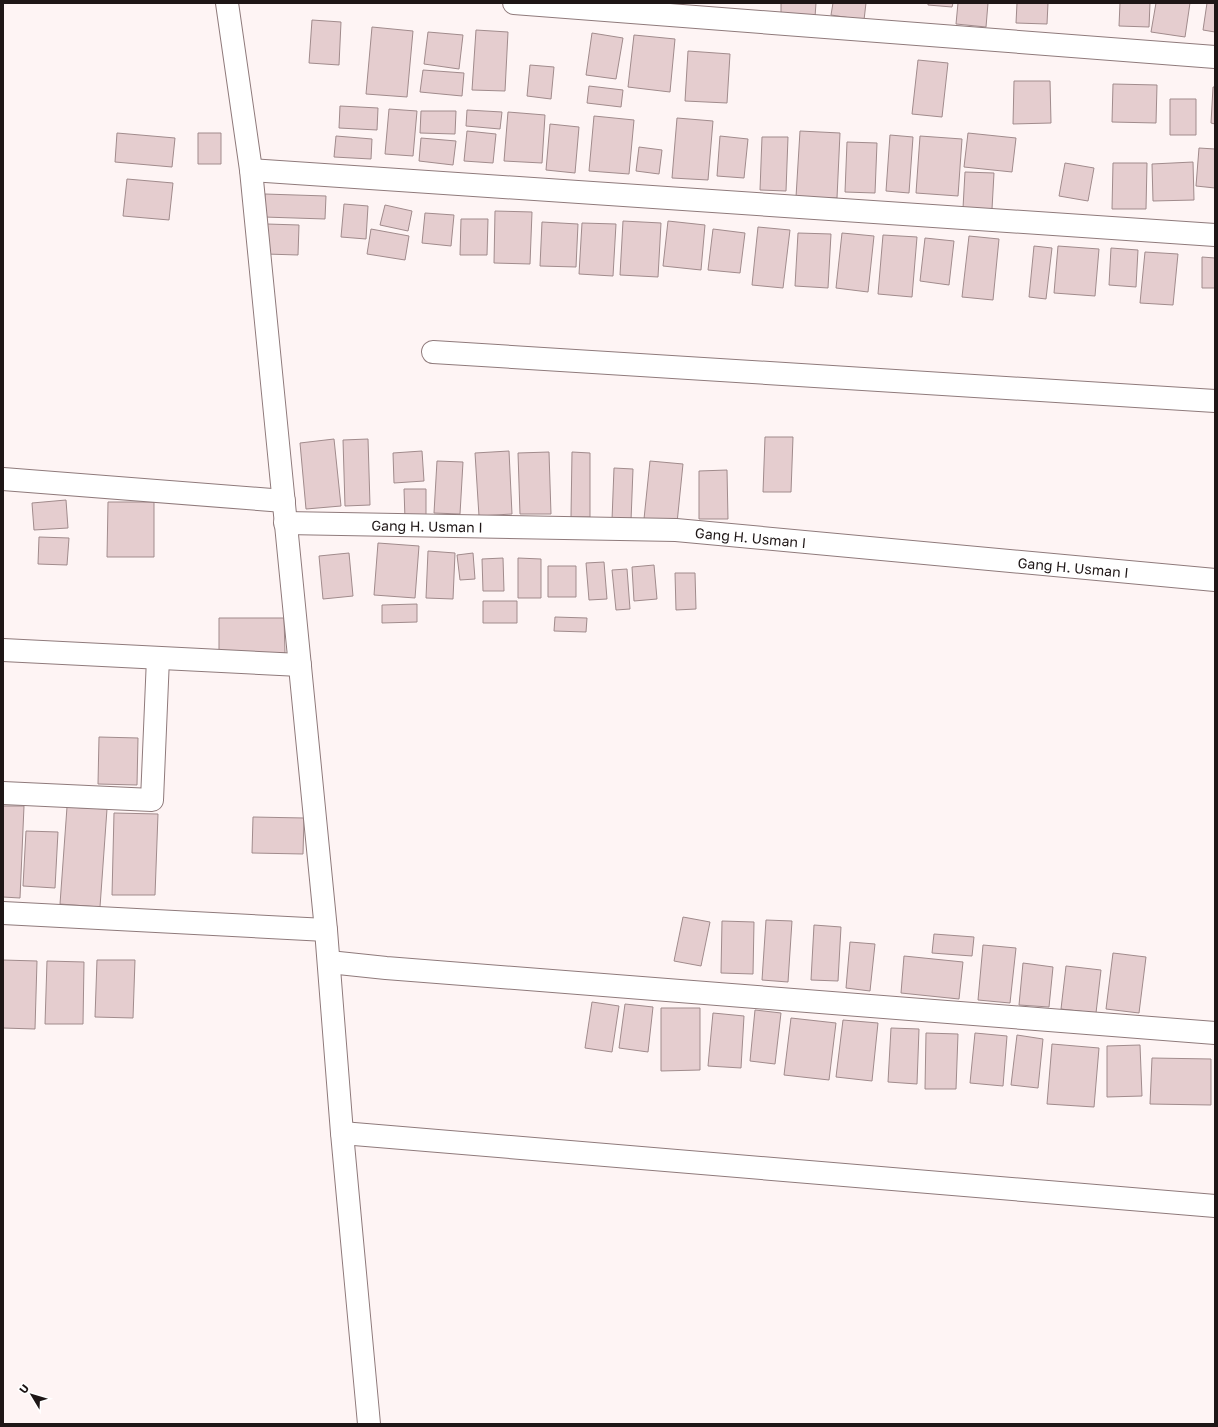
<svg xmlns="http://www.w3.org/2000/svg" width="1218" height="1427" viewBox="0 0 1218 1427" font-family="'Golos Text',sans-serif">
  <rect width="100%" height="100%" fill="#fef4f4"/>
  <!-- building -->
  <path fill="#e5cdcf" stroke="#a18b8c" d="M781 3H816L815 17 781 14Z
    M833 3H866L864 20 831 15Z
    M928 3H953L952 7 928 5Z
    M958 3H988L986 27 956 24Z
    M1017 3H1048L1047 24 1016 23Z
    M1120 3H1150L1149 27 1119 26Z
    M1156 3H1190L1185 37 1151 32Z
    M1207 3H1215V32L1203 30Z
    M312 20 341 22 339 65 309 63Z
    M372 27 413 31 407 97 366 94Z
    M476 30 508 32 505 91 472 90Z
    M428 32 463 35 459 69 424 64Z
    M592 33 623 38 616 79 586 75Z
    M634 35 675 39 670 92 628 87Z
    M688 51 730 54 727 103 685 101Z
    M918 60 948 63 942 117 912 114Z
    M530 65 554 67 551 99 527 96Z
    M423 70 464 73 462 96 420 92Z
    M1014 81H1050L1051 123 1013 124Z
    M1113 84 1157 85 1156 123 1112 122Z
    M589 86 623 90 621 107 587 103Z
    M1213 87H1215V124L1211 123Z
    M1170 99H1196V135H1170Z
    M340 106 378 108 377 130 339 128Z
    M389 109 417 111 413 156 385 154Z
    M467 110 502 112 500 129 466 126Z
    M421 111H456L455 134 420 133Z
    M508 112 545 115 542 163 504 161Z
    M594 116 634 120 629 174 589 171Z
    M677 118 713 121 708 180 672 178Z
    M550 124 579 127 575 173 546 170Z
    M467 131 496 134 493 163 464 161Z
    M800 131 840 133 837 198 796 197Z
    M117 133 175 138 172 167 115 162Z
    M198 133H221V164H198Z
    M968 133 1016 138 1012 172 964 167Z
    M890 135 913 137 909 193 886 191Z
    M336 136 372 139 371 159 334 157Z
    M720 136 748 139 744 178 717 176Z
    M920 136 962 139 958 196 916 193Z
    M762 137H788L786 191 760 190Z
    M421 138 456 141 453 165 419 161Z
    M847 142 877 143 875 193 845 192Z
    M639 147 662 150 659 174 636 171Z
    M1199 148 1215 149V188L1196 186Z
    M1193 162 1194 200 1153 201 1152 164Z
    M1065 163 1094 168 1088 201 1059 196Z
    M1113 163H1147L1146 209H1112Z
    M965 172 994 173 992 209 963 208Z
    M127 179 173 183 169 220 123 216Z
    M265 194 326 196 325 219 264 217Z
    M344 204 368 206 366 239 341 237Z
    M385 205 412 211 408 231 380 225Z
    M495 211 532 212 530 264 494 263Z
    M425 213 454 215 451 246 422 243Z
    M461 219H488L487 255H460Z
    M623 221 661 223 658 277 620 275Z
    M668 221 705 225 701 270 663 266Z
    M542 222 578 224 576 267 540 266Z
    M582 223 616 224 613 276 579 274Z
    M267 224 299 225 298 255 266 254Z
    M758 227 790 230 783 288 752 285Z
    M371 229 409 236 405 260 367 254Z
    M713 229 745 233 740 273 708 270Z
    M798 233 831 234 828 288 795 286Z
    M842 233 874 236 868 292 836 288Z
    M883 235 917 237 912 297 878 294Z
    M969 236 999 239 993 300 962 297Z
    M925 238 954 241 949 285 920 281Z
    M1034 246 1052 248 1046 299 1029 297Z
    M1058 246 1099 249 1095 296 1054 293Z
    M1111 248 1138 250 1136 287 1109 285Z
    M1145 252 1178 254 1173 305 1140 303Z
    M1202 257 1215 258V288H1202Z
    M765 437H793L791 492H763Z
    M334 439 341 506 306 509 300 443Z
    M368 439 370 505 345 506 343 440Z
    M422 451 424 481 394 483 393 453Z
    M509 451 512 514 479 516 475 453Z
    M549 452 551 514H520L518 453Z
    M572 452 590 453V517H571Z
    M437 461 463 462 460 514 434 513Z
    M650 461 683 464 677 523 644 519Z
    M614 468 633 469 631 521 612 520Z
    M727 470 728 519H699V471Z
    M404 489H426V518L405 519Z
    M66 500 68 528 34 530 32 503Z
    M108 502H154V557H107Z
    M39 537 69 538 67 565 38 564Z
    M378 543 419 546 415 598 374 595Z
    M428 551 455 553 453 599 426 598Z
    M349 553 353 596 323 599 319 556Z
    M473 553 475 579 460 580 457 555Z
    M503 558 504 591H483L482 559Z
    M518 558 541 559V598H518Z
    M604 562 607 599 589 600 586 563Z
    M654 565 657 599 634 601 632 567Z
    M548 566H576V597H548Z
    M627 569 630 609 616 610 612 570Z
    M675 573H695L696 609 676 610Z
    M483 601H517V623H483Z
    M417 604V622L382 623V605Z
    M555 617 587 618 586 632 554 631Z
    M219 618H284L285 653H219Z
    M99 737 138 738 137 785 98 784Z
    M3 806H24L20 898 3 897Z
    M67 807 107 809 100 907 60 904Z
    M114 813 158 814 155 895H112Z
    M253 817 304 818 303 854 252 853Z
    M26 831 58 832 55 888 23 886Z
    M683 917 710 922 701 966 674 961Z
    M766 920 792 921 788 982 762 980Z
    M722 921 754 922 753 974 721 973Z
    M814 925 841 927 838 981 811 980Z
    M934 934 974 937 972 956 932 953Z
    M850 942 875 944 870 991 846 988Z
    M983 945 1016 948 1010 1003 978 1000Z
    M1113 953 1146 957 1139 1013 1106 1009Z
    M904 956 963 962 959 999 901 993Z
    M3 960 37 961 35 1029 3 1028Z
    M97 960H135L133 1018 95 1017Z
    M47 961 84 962 83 1024H45Z
    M1023 963 1053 967 1049 1007 1019 1005Z
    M1066 966 1101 970 1096 1013 1061 1009Z
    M592 1002 619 1006 612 1052 585 1048Z
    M625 1004 653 1007 648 1052 619 1048Z
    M661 1008H700V1070L661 1071Z
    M755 1010 781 1013 775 1064 750 1061Z
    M713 1013 744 1016 741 1068 708 1066Z
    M791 1018 836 1023 829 1080 784 1075Z
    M843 1020 878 1023 872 1081 836 1077Z
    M891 1028 919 1029 917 1084 888 1082Z
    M926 1033 958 1034 956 1089H925Z
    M975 1033 1007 1036 1003 1086 970 1083Z
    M1017 1035 1043 1039 1038 1088 1011 1085Z
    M1052 1044 1099 1048 1094 1107 1047 1104Z
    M1140 1045 1142 1096 1107 1097V1046Z
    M1152 1058 1211 1059V1105L1150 1104Z"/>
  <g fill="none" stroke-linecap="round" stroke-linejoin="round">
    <defs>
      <g id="minor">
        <path d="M227 3 251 170 326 930 342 1133 369 1424"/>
        <path d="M514 3 1215 57"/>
        <path d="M251 170 1215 235"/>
        <path d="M433 352 1215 401"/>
        <path d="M3 479 284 501"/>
        <path id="s1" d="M285 523 676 530 1215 580"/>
        <path d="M3 650 300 665"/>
        <path d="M3 793 152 800 158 658"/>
        <path d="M3 913 326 930"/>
        <path d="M329 962 386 968 1215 1033"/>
        <path d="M342 1133 1215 1206"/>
      </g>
    </defs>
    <!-- minor casing -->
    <use href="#minor" stroke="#8f7a7b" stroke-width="24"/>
    <!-- minor -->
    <use href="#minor" stroke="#fff" stroke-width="22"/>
  </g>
  <g text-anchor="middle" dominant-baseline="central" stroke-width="3" stroke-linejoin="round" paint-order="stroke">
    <!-- street labels -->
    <g font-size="14" fill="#1e1616" stroke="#fff">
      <text stroke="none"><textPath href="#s1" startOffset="142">Gang H. Usman I</textPath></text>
      <text stroke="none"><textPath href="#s1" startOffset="466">Gang H. Usman I</textPath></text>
      <text stroke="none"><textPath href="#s1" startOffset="790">Gang H. Usman I</textPath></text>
    </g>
  </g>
  <!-- border -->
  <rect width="1218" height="1427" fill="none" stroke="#1e1616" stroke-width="8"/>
  <!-- north arrow -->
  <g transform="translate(32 1395) rotate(308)" stroke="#ffffff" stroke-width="3" paint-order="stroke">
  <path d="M0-3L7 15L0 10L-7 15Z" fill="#1e1616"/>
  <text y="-6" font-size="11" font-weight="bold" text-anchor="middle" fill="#1e1616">U</text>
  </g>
</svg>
